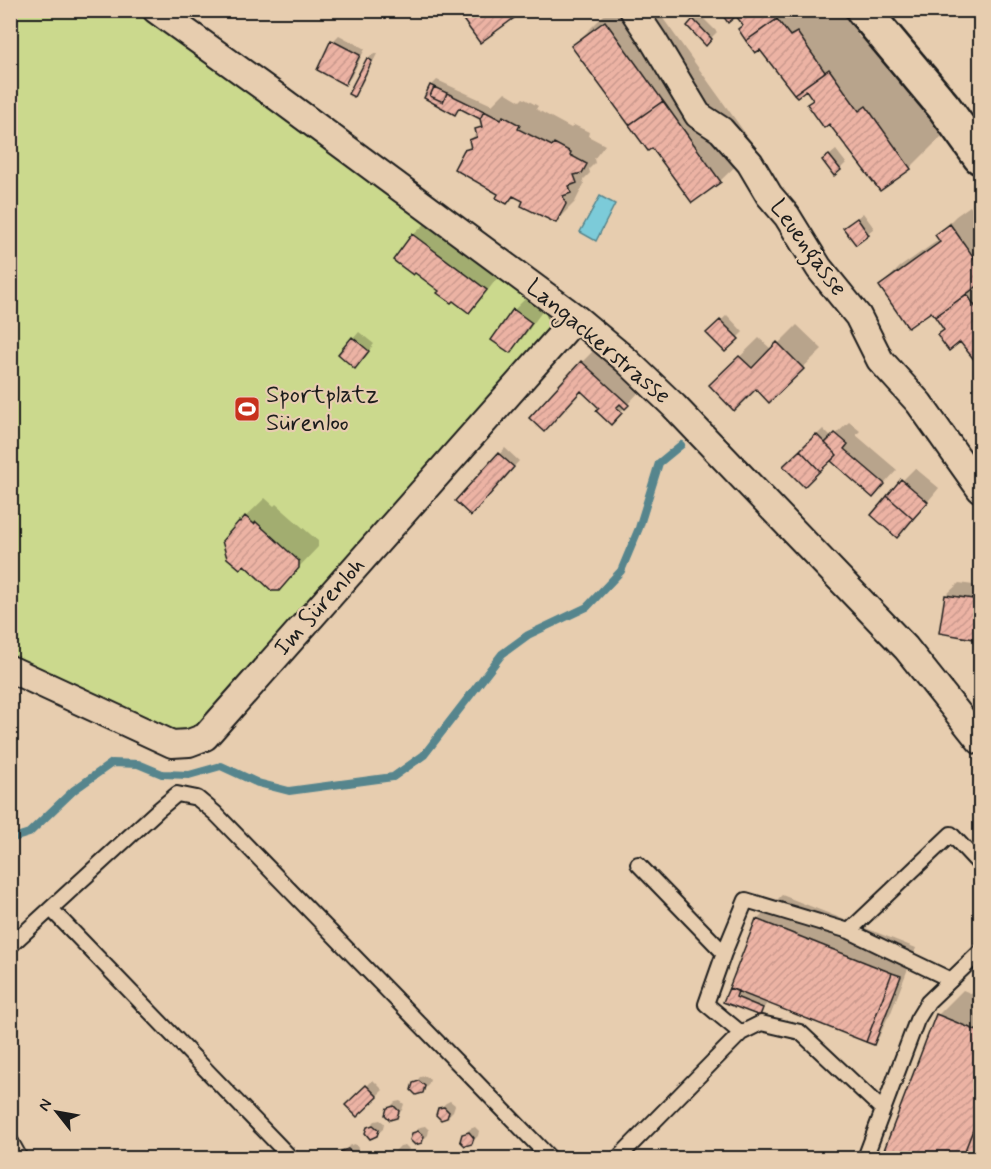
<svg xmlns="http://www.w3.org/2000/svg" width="991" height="1169" viewBox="0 0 991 1169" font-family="Mynerve,sans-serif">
  <defs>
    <pattern id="building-hatch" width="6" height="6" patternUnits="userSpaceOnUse" patternTransform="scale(1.5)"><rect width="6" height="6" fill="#ecb3a4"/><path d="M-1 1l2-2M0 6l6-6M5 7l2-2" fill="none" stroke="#ca998d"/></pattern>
  </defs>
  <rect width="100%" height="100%" fill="#e7cdaf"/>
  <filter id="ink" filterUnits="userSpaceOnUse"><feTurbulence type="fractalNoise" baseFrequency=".0167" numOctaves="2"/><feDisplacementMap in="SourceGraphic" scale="12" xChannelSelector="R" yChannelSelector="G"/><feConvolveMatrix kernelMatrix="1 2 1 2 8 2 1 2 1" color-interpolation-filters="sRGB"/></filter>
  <g filter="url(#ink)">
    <!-- pitch -->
    <path fill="#cbd98d" stroke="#747a54" stroke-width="1.5" d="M12 10 139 11 535 299C546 310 551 317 548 333L198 733 175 738 11 662Z"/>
    <!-- water -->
    <path fill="#7ccbd9" stroke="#56858d" stroke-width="1.5" d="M600 196 615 204 596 241 580 232Z"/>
    <!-- shadow -->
    <path fill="#0003" d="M609 10H657L755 147 720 181 653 145 573 46Z
      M721 10H841L860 38 864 36 894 78 901 72 945 133 910 168 880 189 830 122 809 104 814 99 806 88 737 14Z
      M700 15 717 32 706 43 689 26Z
      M339 35 365 49 351 77 345 83 319 69 333 41Z
      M374 53 377 54 359 89 353 95 368 59Z
      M437 80 492 105 505 92 520 101 523 98 538 106 536 109 571 128 574 125 589 132 588 136 605 145 594 159 595 163 589 169 590 173 583 180 584 184 575 202 556 221 514 195 507 202 465 151 472 144 470 140 477 133 476 130 483 123 481 119 461 108 455 113 431 86Z
      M836 150 846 163 840 169 824 160Z
      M970 206 980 220V364L961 340 939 335 945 329 931 310 881 286 900 267 940 239 937 235 956 216Z
      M863 213 874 228 856 243 845 228Z
      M426 223 498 277 482 298 469 311 441 290 413 235Z
      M527 297 544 309 522 339 510 351 514 310Z
      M727 315 743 332 725 350 708 333Z
      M797 325 822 349 769 401 756 387 711 385 759 338 772 350Z
      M359 332 374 344 361 361 340 354Z
      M594 350 640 391 611 422 602 407 582 389V362Z
      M849 422 860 431 856 435 897 470 873 496 843 452 785 466 823 429 832 438Z
      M505 448 519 461 477 508 457 501Z
      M915 468 939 488 910 523 903 480Z
      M265 498 274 506 276 504 318 541V547L278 589 240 522Z
      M959 583 980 586V639L940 632 946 595Z
      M782 895 916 948 890 1015 887 1019 879 1037 873 1043 768 1002 759 1014 725 1001 757 920Z
      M963 990 980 997V1158H882L938 1015Z
      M426 1076 430 1080 428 1085 422 1092 414 1084 420 1077Z
      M373 1080 383 1090 357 1115 348 1105Z
      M400 1101 404 1104 402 1110 396 1116 388 1109 395 1102Z
      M450 1101 455 1105 453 1111 447 1117 439 1109 446 1103Z
      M380 1120 384 1123 383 1129 376 1135 369 1127 375 1121Z
      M425 1126 429 1130 428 1135 421 1142 413 1134 420 1127Z
      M475 1127 479 1131 478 1136 471 1143 463 1135 470 1129Z
      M355 1144 358 1148 357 1153 352 1158H342L343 1152 349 1146Z
      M405 1145 409 1149 403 1158H392L393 1153 400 1146Z
      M450 1152 453 1155V1158H439L444 1153Z
      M500 1153 504 1156 503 1158H490Z"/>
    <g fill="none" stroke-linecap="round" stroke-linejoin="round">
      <!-- stream -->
      <path stroke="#56858d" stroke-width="8" d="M10 839 29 833 74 790 112 763 138 764 162 774 189 775 221 766 258 783 289 791 393 777 424 755 502 654 528 635 587 607 621 571 639 528 659 463 681 445"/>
    </g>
    <!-- building -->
    <path fill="url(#building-hatch)" stroke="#1c1c1c" stroke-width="1.5" d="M456 10H525L480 43Z
      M719 10H771L777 19 746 41 738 29 743 25 736 16 728 23Z
      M693 19 712 39 706 46 687 26Z
      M777 19 790 36 797 32 825 72 794 94 760 50 755 53 746 41Z
      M605 21 663 101 629 125 571 46Z
      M331 40 360 55 345 85 317 70Z
      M367 58 372 61 354 97 348 94Z
      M829 69 859 111 866 106 911 169 880 191 829 124 824 128 807 104 813 100 806 90 797 97 794 94Z
      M430 85 434 87 430 96 443 102 447 93 484 111 480 119 459 108 455 115 424 98Z
      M434 87 447 93 443 102 430 96Z
      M663 101 721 182 692 203 652 148 648 151 629 125Z
      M484 111 501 120 503 116 520 125 518 129 552 146 554 143 571 152 570 155 587 164 582 173 574 175 577 183 569 186 571 193 563 196 566 204 556 223 521 206 523 201 513 196 507 204 496 198 498 194 454 169 464 150 471 148 469 140 477 137 475 129 482 127 480 119Z
      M829 155 841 170 834 176 822 160Z
      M857 218 869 235 856 245 843 228Z
      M950 224 980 266V284L935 317 931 312 908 328 879 286 940 242 935 235Z
      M412 234 487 290 469 313 453 301 451 303 437 293 439 291 415 273 413 275 393 260Z
      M967 294 980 314V367L960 342 949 351 937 335 944 330 935 317Z
      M513 309 532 323 510 353 491 340Z
      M720 320 739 339 725 352 706 333Z
      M352 337 369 351 355 369 338 354Z
      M777 342 804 369 769 403 756 389 734 411 709 385 739 356 752 368Z
      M581 361 629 405 625 409 620 404 616 408 622 413 611 425 596 411 599 408 581 391 544 432 529 418Z
      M835 433 848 444 844 449 885 484 873 498 831 461 837 455 825 443Z
      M816 434 837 455 820 471 800 450Z
      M800 450 820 471 804 487 783 466Z
      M498 453 514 467 471 516 455 501Z
      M901 479 928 502 913 519 887 496Z
      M887 496 913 519 897 538 871 515Z
      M245 516 254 524 256 522 299 561V568L279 591H272L244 565 240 569 227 558 222 541 239 521 240 522Z
      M945 595 980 600V640L939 633Z
      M756 919 892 973 866 1042 729 988Z
      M892 973 901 976 874 1045 866 1042Z
      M729 988 738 991 736 997 763 1008 760 1016 723 1002Z
      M936 1014 980 1032V1112L962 1158H881Z
      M419 1081 425 1086 423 1093 416 1095 411 1090 413 1083Z
      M366 1085 378 1097 357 1117 345 1105Z
      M394 1106 399 1111 397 1118 390 1120 385 1115 387 1108Z
      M444 1107 449 1112 447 1118 441 1120 436 1115 438 1108Z
      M980 1112V1147L976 1158H962Z
      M373 1125 379 1130 377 1136 370 1139 365 1133 367 1127Z
      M418 1131 424 1136 422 1143 415 1145 410 1140 412 1133Z
      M469 1132 474 1138 472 1144 465 1146 460 1141 462 1134Z
      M348 1149 353 1154 352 1158H340L341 1151Z"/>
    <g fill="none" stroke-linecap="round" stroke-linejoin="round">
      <defs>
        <path id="lane" d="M638 864 724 953 706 1004 741 1033 761 1023 800 1032 883 1110
          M51 909 291 1158
          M849 931 951 980
          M10 946 157 811 177 794 197 798 215 813 550 1158
          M724 953 746 900 849 931 951 834 980 865
          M10 1140 20 1158
          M618 1158 741 1033
          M865 1158 917 1020 928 1002 980 952"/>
        <path id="street" d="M156 10 273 94 576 318 626 360 674 406 906 648 980 741
          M633 10 653 40 698 115 721 130 750 163 769 195 787 216 819 268 858 316 880 360 919 403 980 489
          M10 669 172 744 189 743 205 737 576 318"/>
        <path id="secondary" d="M863 10 944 107 980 157"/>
      </defs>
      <!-- lane casing -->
      <use href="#lane" stroke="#1c1c1c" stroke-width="18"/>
      <!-- street casing -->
      <use href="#street" stroke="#1c1c1c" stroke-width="30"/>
      <!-- secondary casing -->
      <use href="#secondary" stroke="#1c1c1c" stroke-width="38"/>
      <!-- lane -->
      <use href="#lane" stroke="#e7cdaf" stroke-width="14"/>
      <!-- street -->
      <use href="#street" stroke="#e7cdaf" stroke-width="26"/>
      <!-- secondary -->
      <use href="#secondary" stroke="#e7cdaf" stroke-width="33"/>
    </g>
  </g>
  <!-- icons -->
  <defs>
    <symbol id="stadium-square" viewBox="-11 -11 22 22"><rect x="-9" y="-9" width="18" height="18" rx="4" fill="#c8321e" stroke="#e7cdaf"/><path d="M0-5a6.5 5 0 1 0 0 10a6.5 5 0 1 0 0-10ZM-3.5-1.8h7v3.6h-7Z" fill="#fff"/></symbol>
  </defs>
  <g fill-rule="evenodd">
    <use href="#stadium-square" x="232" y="394" width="30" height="30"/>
  </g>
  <g text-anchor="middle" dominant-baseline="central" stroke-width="4.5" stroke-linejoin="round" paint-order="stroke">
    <!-- street labels -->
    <g font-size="24" fill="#1c1c1c" stroke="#e7cdaf">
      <text transform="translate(808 248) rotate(54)">Leuengasse</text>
      <text transform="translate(598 342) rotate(40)">Langackerstrasse</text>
      <text transform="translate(320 607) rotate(-48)">Im Sürenloh</text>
    </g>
    <!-- poi labels -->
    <g font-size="24" fill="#1c1c1c" stroke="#e7cdaf" text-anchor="start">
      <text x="266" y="395">Sportplatz<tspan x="266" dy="28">Sürenloo</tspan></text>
    </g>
  </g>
  <!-- margin -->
  <rect width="991" height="1169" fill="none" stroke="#e7cdaf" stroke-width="36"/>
  <rect x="18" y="18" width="955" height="1133" fill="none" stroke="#1c1c1c" stroke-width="2" filter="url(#ink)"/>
  <!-- north arrow -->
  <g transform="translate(57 1112) rotate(301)" stroke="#e7cdaf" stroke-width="4.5" paint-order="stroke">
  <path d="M0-4.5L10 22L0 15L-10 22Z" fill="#1c1c1c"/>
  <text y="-9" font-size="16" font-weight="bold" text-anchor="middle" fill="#1c1c1c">N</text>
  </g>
</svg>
